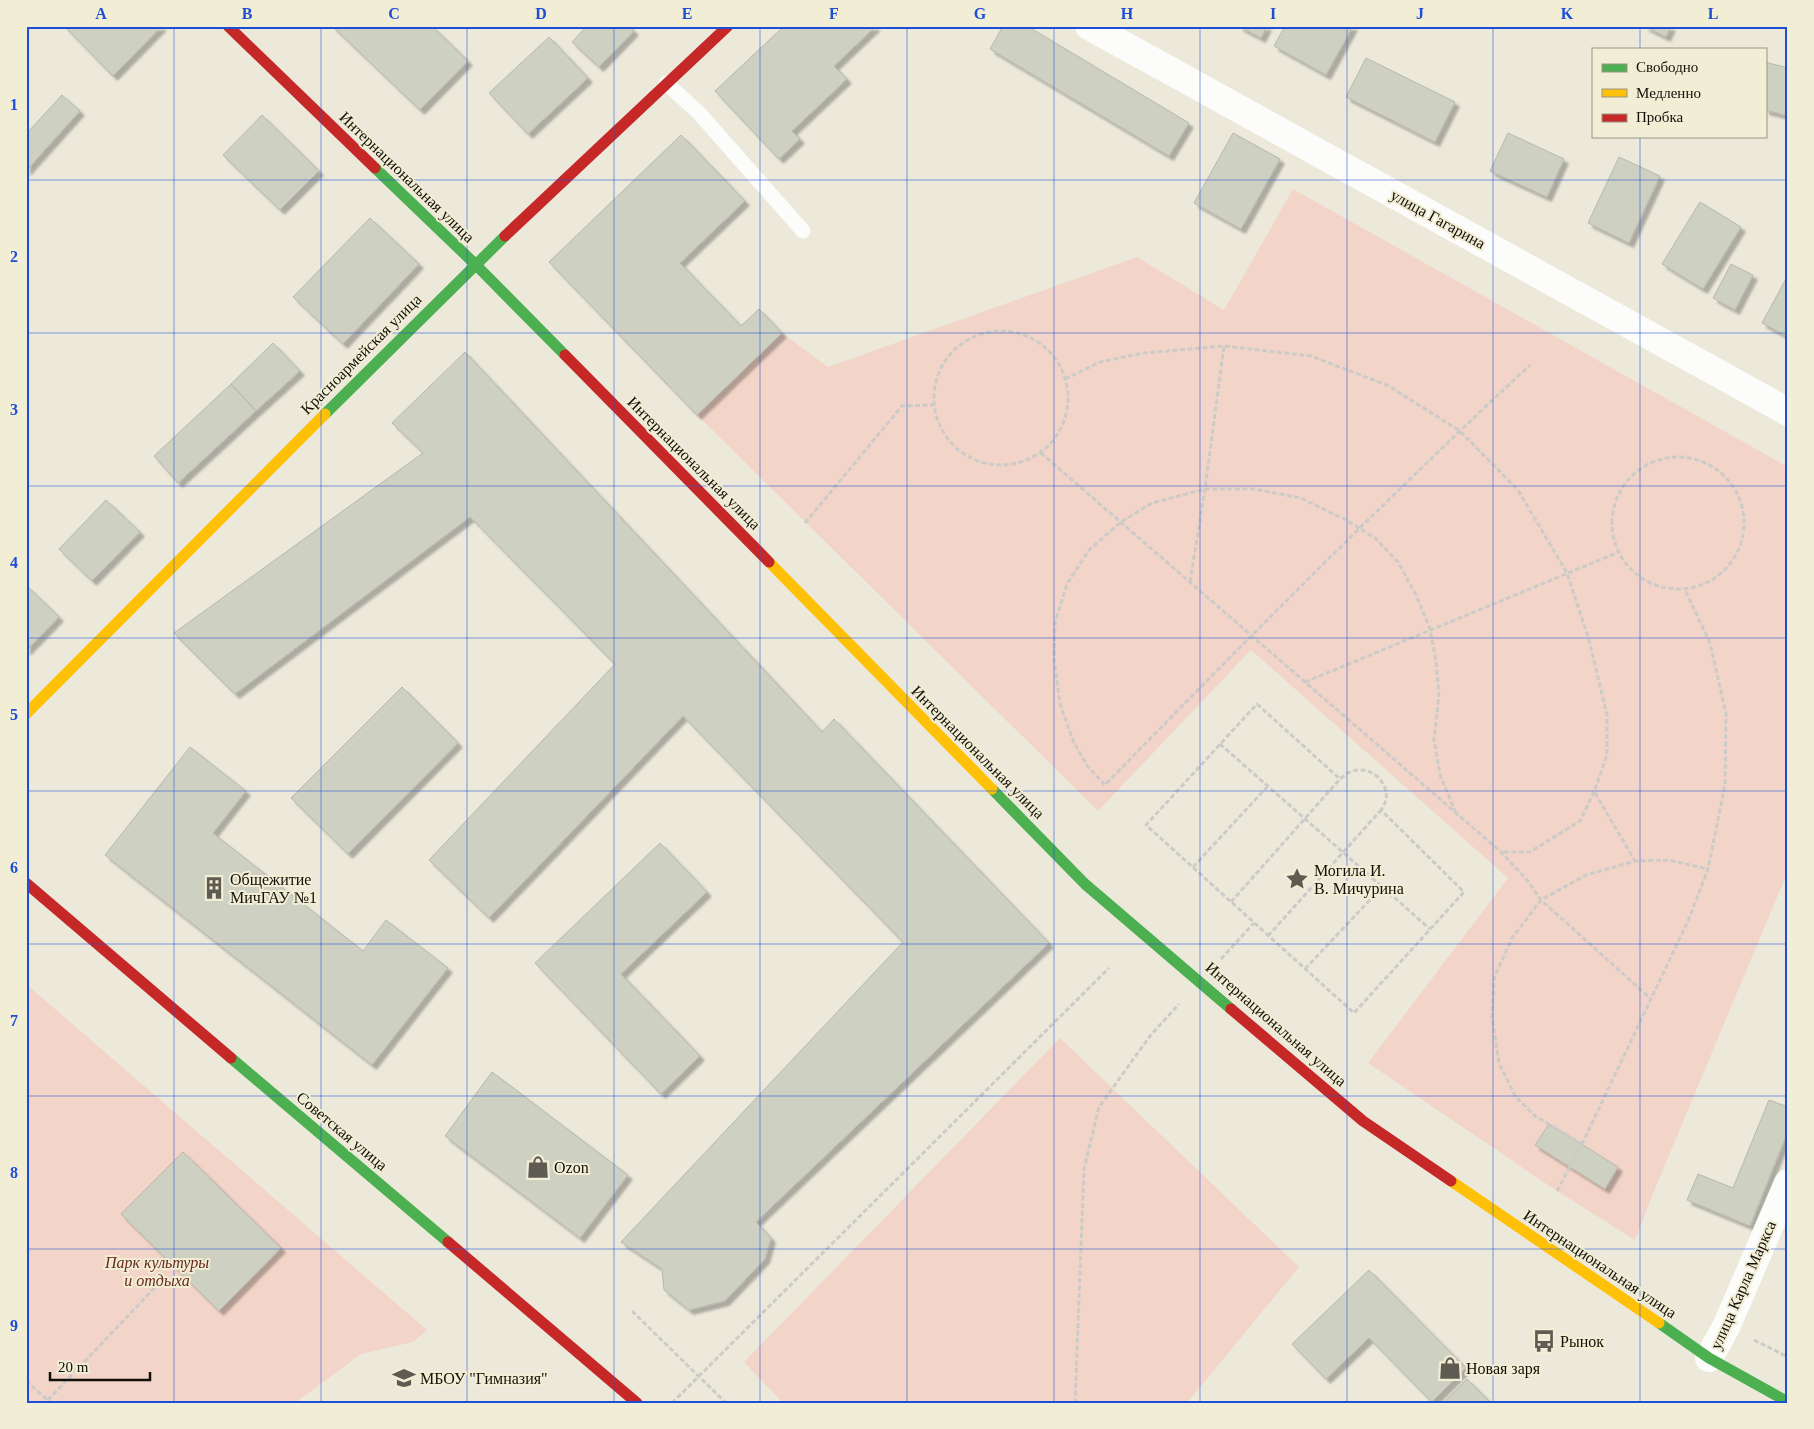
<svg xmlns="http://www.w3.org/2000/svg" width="1814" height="1429" viewBox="0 0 1814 1429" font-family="Georgia,serif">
  <defs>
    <filter id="shadow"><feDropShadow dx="4.5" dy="4.5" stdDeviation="1" flood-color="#0004"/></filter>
  </defs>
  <rect width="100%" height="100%" fill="#ece9db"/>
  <!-- green -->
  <path fill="#f2d5c8" d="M1293 189 1788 467V871L1652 1196 1635 1240 1557 1191 1368 1063 1508 878 1251 650 1098 811 697 415 782 333 828 367 1137 257 1224 310Z
    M26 984 427 1330 413 1342 361 1354 295 1403H26Z
    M1060 1038 1299 1267 1187 1403H783L744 1362Z"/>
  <!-- building -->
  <path fill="#ced0c2" stroke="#b7b8ad" filter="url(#shadow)" d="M64 26H162L113 76Z
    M332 26H432L468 61 420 110Z
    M587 26H629L634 31 599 67 572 42Z
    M784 26H876L834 66 847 79 792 131 800 139 779 159 715 91Z
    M1003 26H1027L1189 123 1169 156 990 49Z
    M1238 26H1267L1261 38Z
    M1285 26H1353L1326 75 1274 46Z
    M1644 26H1671L1666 37Z
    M549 37 588 78 528 134 489 93Z
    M1366 58 1455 102 1435 142 1346 97Z
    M1765 62 1788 68V116L1765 110Z
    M62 95 80 111 26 171V134Z
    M262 115 319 171 280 210 223 155Z
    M1233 133 1280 159 1241 229 1194 203Z
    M1508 133 1564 159 1547 197 1490 171Z
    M681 135 745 201 680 263 741 326 759 309 782 333 697 415 549 262Z
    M1619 157 1660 176 1629 243 1588 223Z
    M1700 202 1741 227 1703 289 1662 264Z
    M370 218 419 264 343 344 293 297Z
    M1731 264 1753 275 1735 310 1713 298Z
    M1788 275V337L1762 323Z
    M273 343 300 371 256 411 231 384Z
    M465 352 822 732 834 719 1049 943 756 1222 771 1238 765 1259 725 1301 689 1310 664 1290 662 1269 621 1242 903 942 683 716 489 918 429 860 615 664 470 517 235 694 174 633 423 453 392 423Z
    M231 384 256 411 178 483 154 456Z
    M106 500 140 532 92 581 59 549Z
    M26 585 59 617 26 651Z
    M402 687 458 743 348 854 291 798Z
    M190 747 246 791 213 833 363 951 386 920 448 968 372 1065 105 855Z
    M660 843 707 892 621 974 700 1056 661 1094 535 963Z
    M492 1072 628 1175 580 1238 445 1136Z
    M1769 1100 1788 1107V1131L1750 1226 1687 1200 1698 1174 1733 1188Z
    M1549 1124 1618 1167 1605 1189 1535 1145Z
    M183 1152 281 1248 219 1311 121 1214Z
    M1369 1270 1466 1368 1432 1402 1369 1338 1326 1379 1292 1344Z
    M1467 1379 1491 1403H1443Z"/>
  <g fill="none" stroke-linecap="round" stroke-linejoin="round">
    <!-- path -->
    <path stroke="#cccbc7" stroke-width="3" stroke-dasharray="5 2.5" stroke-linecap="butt" d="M934 398a67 67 0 1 1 134 0a67 67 0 1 1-134 0Z
      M1065 379 1100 362 1144 353 1224 346 1311 356 1389 386 1460 431 1518 490 1567 573 1589 640 1607 715V755L1594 792 1580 821 1530 852H1501
      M1041 453 1501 852 1527 880 1541 900 1651 999
      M1612 523a66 66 0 1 1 132 0a66 66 0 1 1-132 0Z
      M805 523 902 406 933 405
      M1190 582 1205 489 1224 346
      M1305 682 1619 552
      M1257 704 1340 779C1343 777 1346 773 1350 772 1368 764 1389 780 1386 800 1385 803 1383 807 1381 810L1464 892 1354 1013 1146 825Z
      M1220 744 1430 929
      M1595 793 1635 861
      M1456 813 1440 775 1434 740 1439 696 1436 661 1430 629 1416 595 1398 562 1375 538 1346 520 1301 498 1254 489H1205L1152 503 1121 522 1089 550 1067 584 1055 623 1054 659 1060 704 1074 743 1088 767 1105 785C1244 642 1384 501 1530 365
      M1193 867 1268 786
      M1231 902 1340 779
      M1268 936 1381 810
      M1221 959 1254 923
      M1305 969 1382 887
      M1582 1144 1535 1116 1515 1096 1499 1063 1492 1018 1494 978 1512 938 1541 900 1586 875 1635 861 1668 860 1708 869
      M1557 1191 1582 1144 1689 919 1708 869 1725 785 1726 714 1710 643 1685 590
      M632 1311 726 1403
      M1754 1340 1788 1357
      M26 1381 51 1403
      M48 1400 163 1279
      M672 1403 1109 968
      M1075 1403 1084 1169 1099 1107 1150 1036 1179 1004"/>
    <!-- lane -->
    <path stroke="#fcfcfa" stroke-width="15" d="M666 83 699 113 803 231"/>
    <!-- street -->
    <path stroke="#fcfcfa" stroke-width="28" d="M1089 26 1788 412
      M1709 1358 1727 1325 1788 1183"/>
    <!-- fast -->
    <path stroke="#4caf50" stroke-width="11" d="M375 168 475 264 565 355
      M325 414 505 236
      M992 789 1085 884 1231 1009
      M231 1058 448 1242
      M1659 1323 1709 1358 1788 1402"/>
    <!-- slow -->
    <path stroke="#ffc107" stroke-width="11" d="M769 562 992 789
      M26 714 325 414
      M1451 1181 1659 1323"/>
    <!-- jam -->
    <path stroke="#c62828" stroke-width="11" d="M228 26 375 168
      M505 236 728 26
      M565 355 769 562
      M26 883 231 1058
      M1231 1009 1363 1121 1451 1181
      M448 1242 637 1403"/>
  </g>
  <!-- grid -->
  <path fill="none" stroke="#1d4ed8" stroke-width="1" stroke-opacity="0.55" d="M174 26V1403M321 26V1403M467 26V1403M614 26V1403M760 26V1403M907 26V1403M1054 26V1403M1200 26V1403M1347 26V1403M1493 26V1403M1640 26V49M1640 136V1403M26 180H1788M26 333H1788M26 486H1788M26 638H1788M26 791H1788M26 944H1788M26 1096H1788M26 1249H1788"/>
  <!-- icons -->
  <defs>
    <symbol id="sight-bare" viewBox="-9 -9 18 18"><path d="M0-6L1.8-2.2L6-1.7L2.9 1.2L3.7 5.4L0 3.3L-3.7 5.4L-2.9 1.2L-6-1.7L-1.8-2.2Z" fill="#5e5c52" stroke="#f2edd5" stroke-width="2.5" paint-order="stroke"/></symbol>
    <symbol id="building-bare" viewBox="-9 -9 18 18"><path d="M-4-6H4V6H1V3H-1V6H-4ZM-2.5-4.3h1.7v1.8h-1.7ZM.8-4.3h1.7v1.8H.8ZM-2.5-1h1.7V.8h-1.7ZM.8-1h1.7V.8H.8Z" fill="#5e5c52" stroke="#f2edd5" stroke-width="2.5" paint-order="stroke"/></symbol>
    <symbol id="shop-bare" viewBox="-9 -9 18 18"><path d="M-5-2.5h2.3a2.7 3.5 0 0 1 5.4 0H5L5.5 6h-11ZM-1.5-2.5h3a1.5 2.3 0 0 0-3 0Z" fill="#5e5c52" stroke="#f2edd5" stroke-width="2.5" paint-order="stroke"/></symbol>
    <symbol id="bus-bare" viewBox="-9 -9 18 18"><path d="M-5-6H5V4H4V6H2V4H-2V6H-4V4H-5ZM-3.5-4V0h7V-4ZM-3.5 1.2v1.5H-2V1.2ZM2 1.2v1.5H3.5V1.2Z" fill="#5e5c52" stroke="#f2edd5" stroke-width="2.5" paint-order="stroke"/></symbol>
    <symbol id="school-bare" viewBox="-9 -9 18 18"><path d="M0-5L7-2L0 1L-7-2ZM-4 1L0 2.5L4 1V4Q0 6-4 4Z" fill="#5e5c52" stroke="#f2edd5" stroke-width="2.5" paint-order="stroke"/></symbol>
  </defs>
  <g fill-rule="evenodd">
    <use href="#sight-bare" x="1281" y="863" width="32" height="32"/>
    <use href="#building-bare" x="198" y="872" width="32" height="32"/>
    <use href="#shop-bare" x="522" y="1151" width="32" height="32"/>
    <use href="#bus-bare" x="1528" y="1325" width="32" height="32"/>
    <use href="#shop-bare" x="1434" y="1352" width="32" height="32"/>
    <use href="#school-bare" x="388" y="1362" width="32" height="32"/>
  </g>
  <g text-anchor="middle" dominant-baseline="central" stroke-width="4" stroke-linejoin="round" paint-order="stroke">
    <!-- street labels -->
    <g font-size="16" fill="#121008" stroke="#f2edd5">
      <text transform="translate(407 177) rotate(44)">Интернациональная улица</text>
      <text transform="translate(1438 219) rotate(29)">улица Гагарина</text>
      <text transform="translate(361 354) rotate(-45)">Красноармейская улица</text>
      <text transform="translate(694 463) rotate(45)">Интернациональная улица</text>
      <text transform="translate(978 752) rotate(45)">Интернациональная улица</text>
      <text transform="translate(1276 1024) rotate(41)">Интернациональная улица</text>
      <text transform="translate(342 1131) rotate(40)">Советская улица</text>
      <text transform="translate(1600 1264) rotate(34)">Интернациональная улица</text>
      <text transform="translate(1743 1285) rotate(-66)">улица Карла Маркса</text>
    </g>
    <!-- poi labels -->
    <g font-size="16" fill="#121008" stroke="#f2edd5" text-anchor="start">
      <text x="1314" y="870">Могила И.<tspan x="1314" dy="18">В. Мичурина</tspan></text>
      <text x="230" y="879">Общежитие<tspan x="230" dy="18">МичГАУ №1</tspan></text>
      <text x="554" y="1167">Ozon</text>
      <text x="1560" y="1341">Рынок</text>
      <text x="1466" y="1368">Новая заря</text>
      <text x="420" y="1378">МБОУ "Гимназия"</text>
    </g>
    <!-- park labels -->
    <g font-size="16" font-style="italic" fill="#66291d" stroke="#f2edd5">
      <text x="157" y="1262">Парк культуры<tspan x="157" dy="18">и отдыха</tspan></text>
    </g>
  </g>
  <!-- border -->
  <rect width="1814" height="1429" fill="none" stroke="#f2edd5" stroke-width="55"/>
  <!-- legend -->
  <rect x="1592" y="48" width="175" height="90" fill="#f2edd5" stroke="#989583"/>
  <rect x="1602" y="64" width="25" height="8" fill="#4caf50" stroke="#989583"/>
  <text x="1636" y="72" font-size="15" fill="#121008">Свободно</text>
  <rect x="1602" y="89" width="25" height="8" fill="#ffc107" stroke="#989583"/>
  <text x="1636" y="98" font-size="15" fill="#121008">Медленно</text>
  <rect x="1602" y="114" width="25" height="8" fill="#c62828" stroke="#989583"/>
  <text x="1636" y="122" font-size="15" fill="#121008">Пробка</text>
  <!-- scale -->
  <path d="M50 1372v8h100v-8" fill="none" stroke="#121008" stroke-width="2.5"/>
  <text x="58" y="1372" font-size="15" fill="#121008" stroke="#f2edd5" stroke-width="4" paint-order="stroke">20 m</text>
  <rect x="28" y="28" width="1758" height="1374" fill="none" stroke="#1d4ed8" stroke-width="2"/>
  <g font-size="16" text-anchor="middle" font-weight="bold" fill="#1d4ed8">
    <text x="101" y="19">A</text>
    <text x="247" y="19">B</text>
    <text x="394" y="19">C</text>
    <text x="541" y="19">D</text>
    <text x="687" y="19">E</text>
    <text x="834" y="19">F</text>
    <text x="980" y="19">G</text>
    <text x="1127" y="19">H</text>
    <text x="1273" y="19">I</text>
    <text x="1420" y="19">J</text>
    <text x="1567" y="19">K</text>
    <text x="1713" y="19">L</text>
    <text x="14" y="110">1</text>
    <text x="14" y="262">2</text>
    <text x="14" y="415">3</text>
    <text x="14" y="568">4</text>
    <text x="14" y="720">5</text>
    <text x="14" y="873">6</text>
    <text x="14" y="1026">7</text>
    <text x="14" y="1178">8</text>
    <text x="14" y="1331">9</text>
  </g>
</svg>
